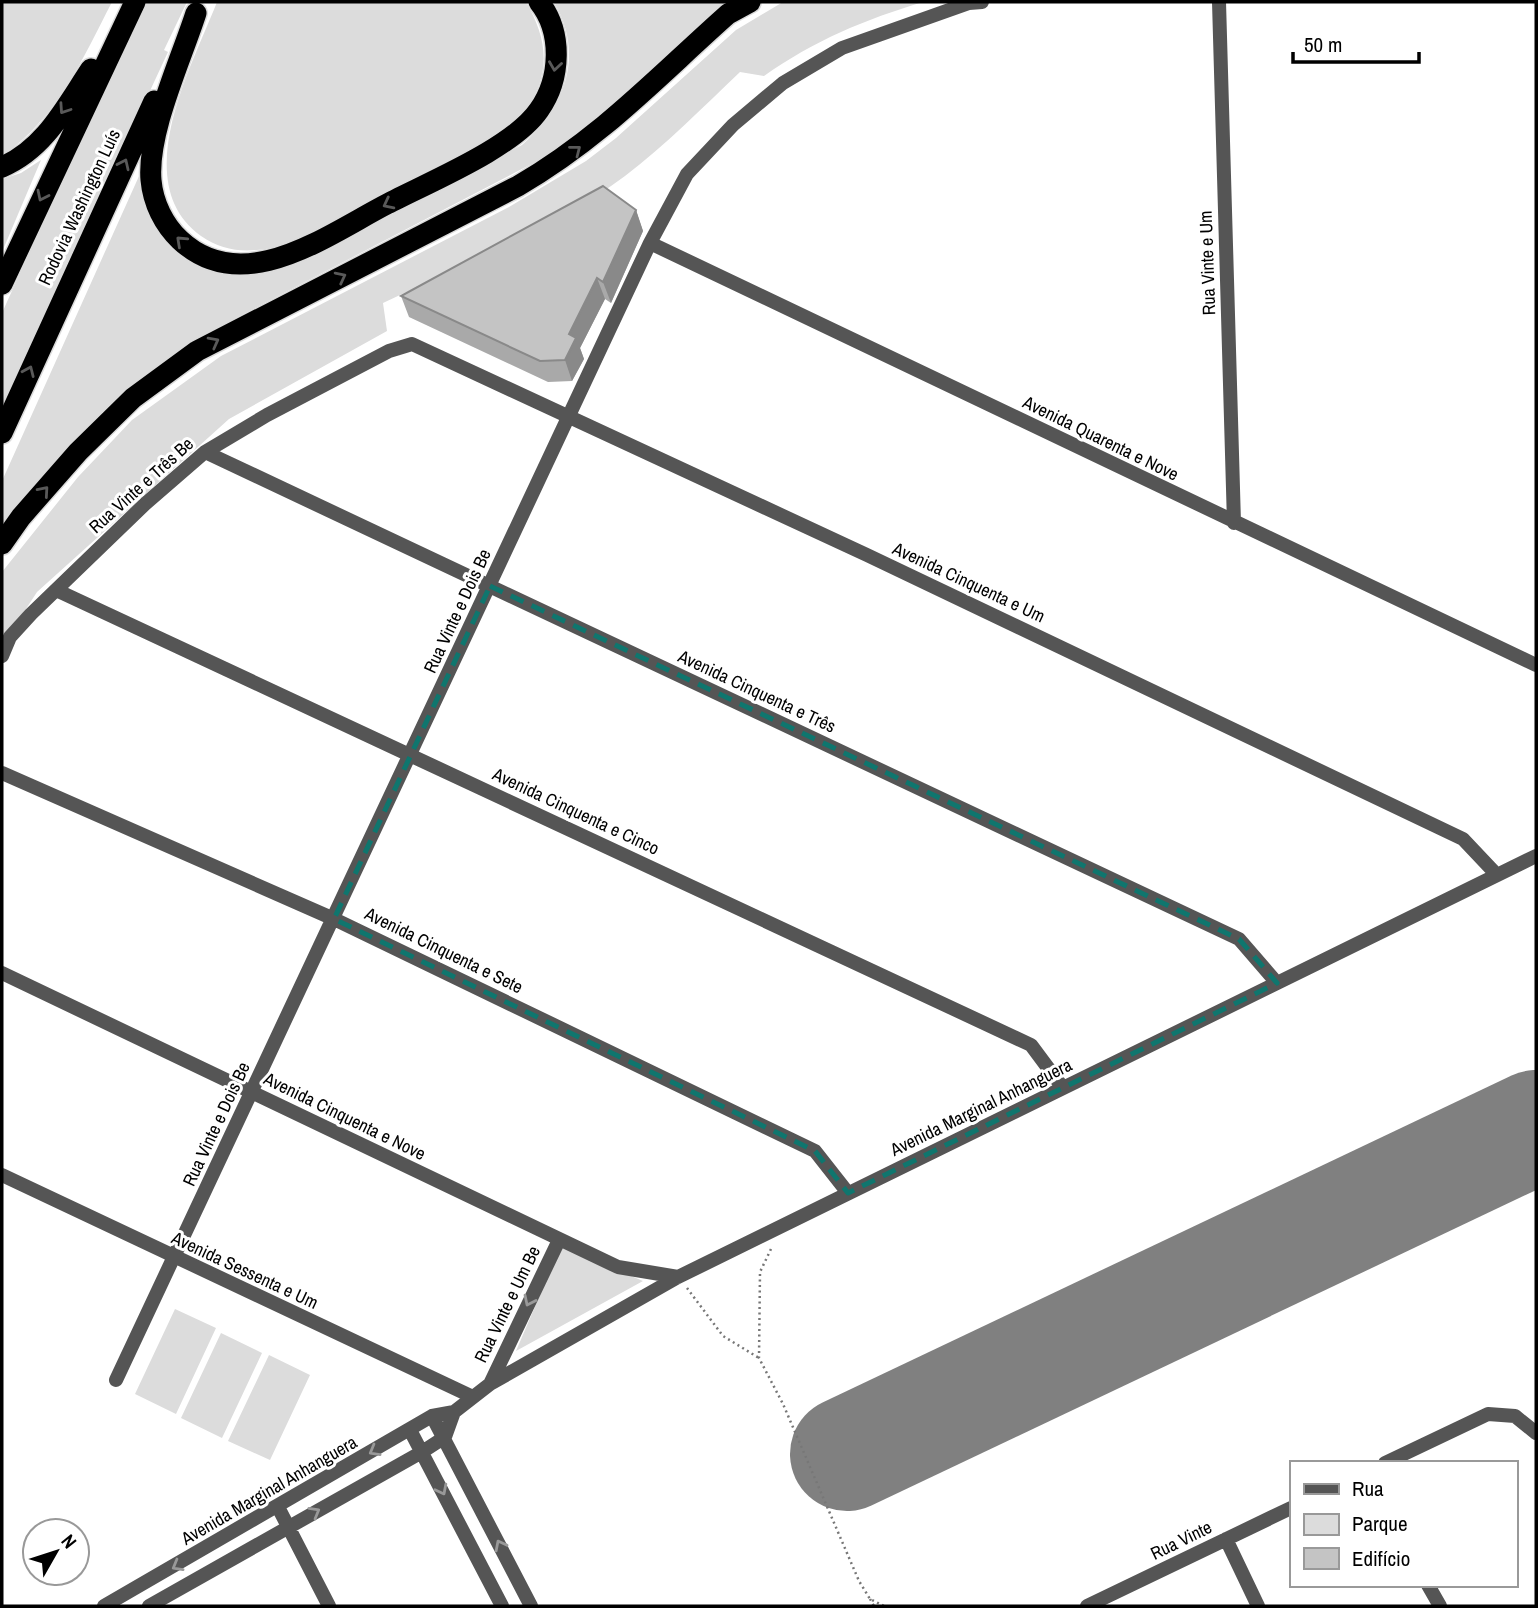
<svg xmlns="http://www.w3.org/2000/svg" width="1538" height="1608" viewBox="0 0 1538 1608" font-family="'Archivo Narrow',sans-serif">
  <rect width="100%" height="100%" fill="#fff"/>
  <!-- green -->
  <path fill="#dcdcdc" d="M2 2H112C82 60 57 118 2 156Z
    M142 2H187L164 50 168 52 2 410V313Z
    M217 2H526C544 33 551 63 534 97 513 140 437 168 395 190 356 210 314 239 271 248 245 253 222 251 201 236 127 183 192 66 217 2Z
    M554 2H729L606 113 541 159 236 318 151 372 113 402 73 443 2 528V481L144 165 152 212 245 273 268 272 295 263 522 145C565 107 585 55 554 2Z
    M783 2H923C866 19 813 41 764 76L740 72C703 107 666 145 625 176 553 230 464 264 383 303L387 331 229 419 37 592 2 646V572L78 477 132 420 221 356 509 207 586 161 616 138 736 30Z
    M41 160 2 252V179L21 173Z
    M561 1246 643 1281 516 1351Z
    M175 1309 216 1328 176 1414 135 1394Z
    M221 1333 262 1353 222 1438 181 1418Z
    M269 1355 310 1375 270 1460 228 1441Z"/>
  <g fill="none" stroke-linecap="round" stroke-linejoin="round">
    <!-- runway -->
    <path stroke="#808080" stroke-width="114" d="M847 1454 1536 1127"/>
    <defs>
      <path id="motorway" d="M196 13C181 60 147 132 151 180 153 203 164 225 180 240 243 299 327 235 387 204 429 182 513 148 539 110 561 79 563 32 539 2
        M2 167C45 149 66 106 91 69
        M2 284 135 2
        M2 433 154 101
        M2 544 21 517 78 452 133 398 197 351 518 186C602 137 656 78 728 14L750 2"/>
    </defs>
    <!-- motorway casing -->
    <use href="#motorway" stroke="#dbdbdb" stroke-width="24"/>
    <!-- path -->
    <path stroke="#777" stroke-width="2.5" stroke-dasharray="2 3.5" stroke-linecap="butt" d="M771 1249 760 1272 759 1358 783 1404 859 1581 870 1599 884 1606
      M687 1288 723 1336 759 1358
      M870 1599 874 1606"/>
    <!-- minor -->
    <path stroke="#555" stroke-width="14" d="M1219 2 1234 523
      M650 243 1536 665
      M205 452 1239 939 1277 983
      M56 590 1031 1045 1063 1088
      M2 656 10 637 31 614 145 504 205 452 267 415 389 351 412 344 867 555 1463 839 1497 875
      M2 773 334 919 815 1151 848 1193
      M2 973 618 1267 678 1277
      M2 1175 473 1397
      M116 1380 650 243 687 174 733 125 783 83 842 48 969 3 982 2
      M490 1384 559 1240
      M432 1416 531 1606
      M410 1430 502 1606
      M1385 1463 1488 1414 1515 1416 1536 1433
      M278 1507 329 1606
      M1226 1539 1258 1606
      M1428 1585 1440 1606
      M104 1606 432 1416 454 1412
      M149 1606 422 1452 445 1437 454 1412 490 1384 678 1277 1536 856
      M1087 1606 1291 1508"/>
    <!-- motorway -->
    <use href="#motorway" stroke="#000" stroke-width="21"/>
  </g>
  <!-- wall -->
  <path fill="#a9a9a9" d="M636 210 643 231 611 303 605 299 580 348 584 359 572 381 548 382 409 317 401 296Z"/>
  <!-- shaded-wall -->
  <path fill="#898989" d="M636 210 643 231 611 303 603 282Z
    M597 278 605 299 580 348 584 359 572 381 565 360 569 334Z"/>
  <!-- building -->
  <path fill="#c4c4c4" stroke="#898989" stroke-width="2" d="M603 186 636 210 603 282 597 278 569 334 576 338 565 360 540 361 401 296Z"/>
  <!-- one-way arrows -->
  <defs><path id="oneway-chevron" d="M-2-3.5L2.5 0L-2 3.5" fill="none" stroke-width="1.6" stroke-linecap="round" stroke-linejoin="round" transform="scale(1.75)"/></defs>
  <g stroke="#595959">
    <use href="#oneway-chevron" transform="translate(555 66) rotate(98)"/>
    <use href="#oneway-chevron" transform="translate(64 109) rotate(124)"/>
    <use href="#oneway-chevron" transform="translate(576 150) rotate(-38)"/>
    <use href="#oneway-chevron" transform="translate(124 164) rotate(-65)"/>
    <use href="#oneway-chevron" transform="translate(42 196) rotate(116)"/>
    <use href="#oneway-chevron" transform="translate(388 204) rotate(153)"/>
    <use href="#oneway-chevron" transform="translate(181 241) rotate(-137)"/>
    <use href="#oneway-chevron" transform="translate(341 277) rotate(-27)"/>
    <use href="#oneway-chevron" transform="translate(214 342) rotate(-28)"/>
    <use href="#oneway-chevron" transform="translate(29 371) rotate(-66)"/>
    <use href="#oneway-chevron" transform="translate(44 491) rotate(-49)"/>
  </g>
  <g stroke="#999">
    <use href="#oneway-chevron" transform="translate(529 1301) rotate(116)"/>
    <use href="#oneway-chevron" transform="translate(374 1451) rotate(150)"/>
    <use href="#oneway-chevron" transform="translate(442 1490) rotate(63)"/>
    <use href="#oneway-chevron" transform="translate(315 1512) rotate(-30)"/>
    <use href="#oneway-chevron" transform="translate(500 1545) rotate(-117)"/>
    <use href="#oneway-chevron" transform="translate(177 1566) rotate(150)"/>
  </g>
  <!-- marked area -->
  <path fill="none" stroke="#0f766e" stroke-width="5" stroke-dasharray="14 9" stroke-linejoin="round" d="M490 586 1239 939 1277 983 848 1193 815 1151 334 919Z"/>
  <g text-anchor="middle" dominant-baseline="central" stroke-width="6" stroke-linejoin="round" paint-order="stroke">
    <!-- street labels -->
    <g font-size="18" fill="#000" stroke="#fff">
      <text transform="translate(79 207) rotate(-65)">Rodovia Washington Luís</text>
      <text transform="translate(1207 263) rotate(-92)">Rua Vinte e Um</text>
      <text transform="translate(1101 438) rotate(26)">Avenida Quarenta e Nove</text>
      <text transform="translate(141 485) rotate(-42)">Rua Vinte e Três Be</text>
      <text transform="translate(969 582) rotate(25)">Avenida Cinquenta e Um</text>
      <text transform="translate(457 611) rotate(-65)">Rua Vinte e Dois Be</text>
      <text transform="translate(757 691) rotate(25)">Avenida Cinquenta e Três</text>
      <text transform="translate(576 811) rotate(25)">Avenida Cinquenta e Cinco</text>
      <text transform="translate(444 950) rotate(26)">Avenida Cinquenta e Sete</text>
      <text transform="translate(981 1107) rotate(-26)">Avenida Marginal Anhanguera</text>
      <text transform="translate(345 1116) rotate(26)">Avenida Cinquenta e Nove</text>
      <text transform="translate(216 1124) rotate(-65)">Rua Vinte e Dois Be</text>
      <text transform="translate(245 1270) rotate(25)">Avenida Sessenta e Um</text>
      <text transform="translate(507 1304) rotate(-64)">Rua Vinte e Um Be</text>
      <text transform="translate(269 1490) rotate(-30)">Avenida Marginal Anhanguera</text>
      <text transform="translate(1181 1540) rotate(-26)">Rua Vinte</text>
    </g>
  </g>
  <!-- border -->
  <rect width="1538" height="1608" fill="none" stroke="#000000" stroke-width="7"/>
  <!-- legend -->
  <rect x="1290" y="1461" width="228" height="126" fill="#ffffff" stroke="#999999" stroke-width="2"/>
  <rect x="1304" y="1484" width="35" height="10" fill="#555555" stroke="#999999" stroke-width="2"/>
  <text x="1352" y="1496" font-size="21" fill="#000000">Rua</text>
  <rect x="1304" y="1514" width="35" height="21" fill="#dcdcdc" stroke="#999999" stroke-width="2"/>
  <text x="1352" y="1531" font-size="21" fill="#000000">Parque</text>
  <rect x="1304" y="1548" width="35" height="21" fill="#c4c4c4" stroke="#999999" stroke-width="2"/>
  <text x="1352" y="1566" font-size="21" fill="#000000">Edifício</text>
  <!-- north arrow -->
  <g transform="translate(56 1552) rotate(51)"><circle r="33" fill="#ffffff" stroke="#999999" stroke-width="2"/>
  <path d="M0-5L12 26L0 18L-12 26Z" fill="#000000"/>
  <text y="-10" font-size="19" font-weight="bold" text-anchor="middle" fill="#000000">N</text>
  </g>
  <!-- scale -->
  <path d="M1293 52v10h126v-10" fill="none" stroke="#000000" stroke-width="3.5"/>
  <text x="1304" y="52" font-size="21" fill="#000000" stroke="#ffffff" stroke-width="5" paint-order="stroke">50 m</text>
</svg>
